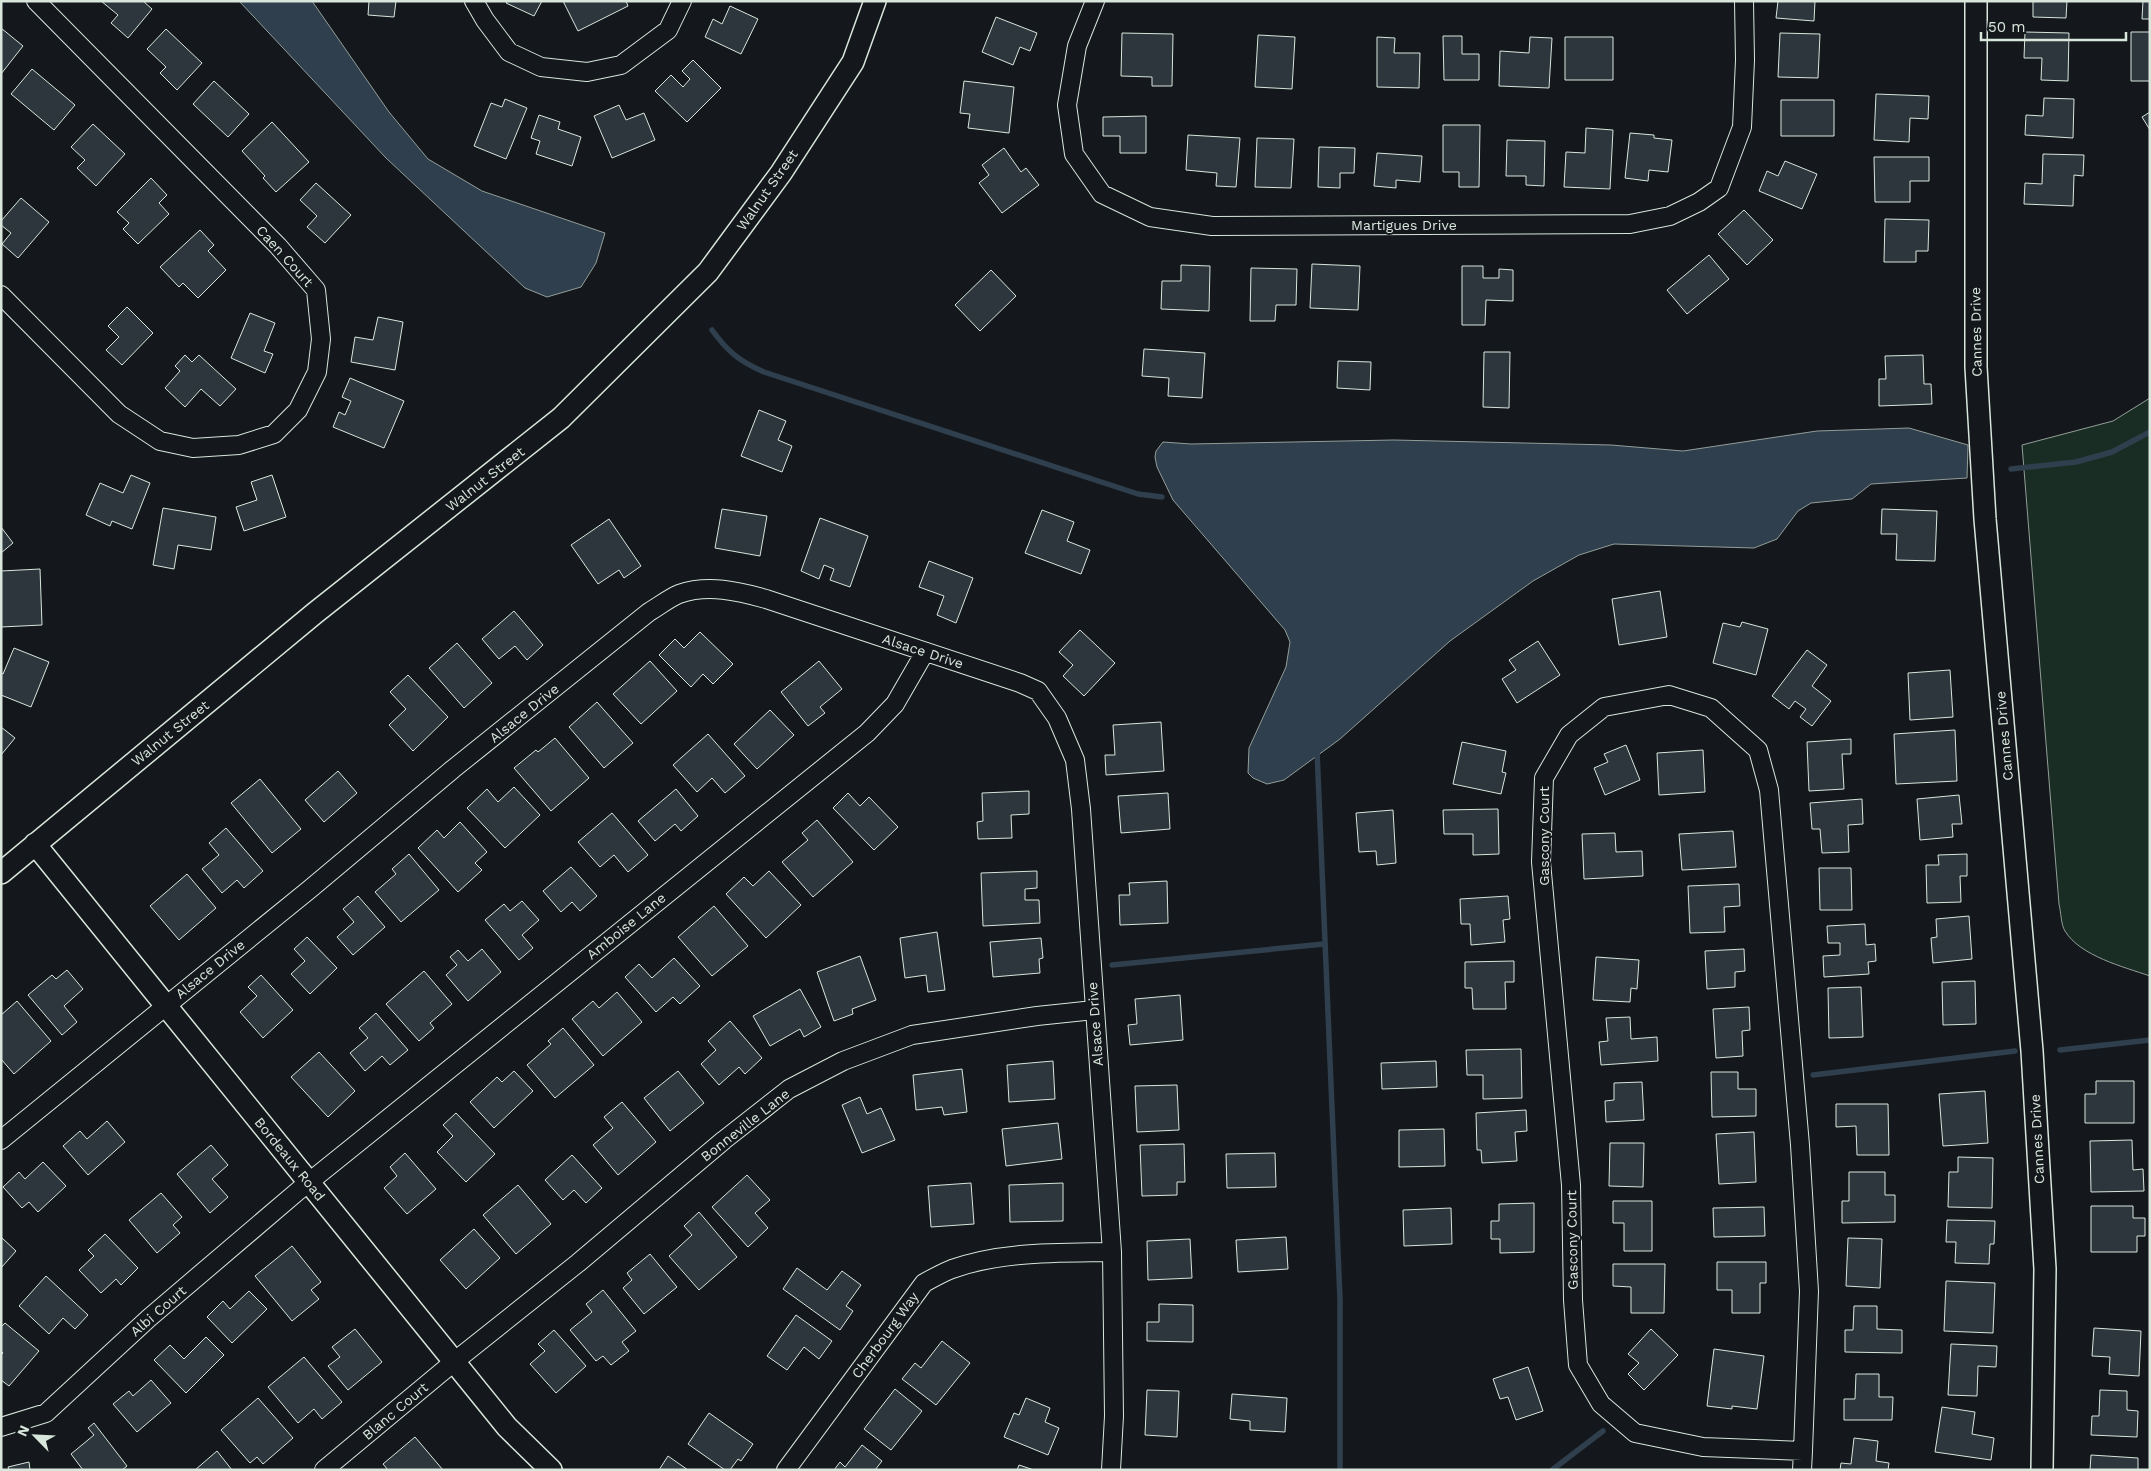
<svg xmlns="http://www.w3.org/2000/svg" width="2151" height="1471" viewBox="0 0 2151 1471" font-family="'Work Sans',sans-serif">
  <rect width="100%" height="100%" fill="#14181c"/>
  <!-- green -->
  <path fill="#1a2d24" stroke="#939e99" d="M2150 398V976C2124 967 2080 956 2065 931 2061 925 2061 912 2059 904L2022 445 2113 421Z"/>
  <!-- water -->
  <path fill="#2f3f4d" stroke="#939e99" d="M239 1H312L389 112 428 159 482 191 605 233 596 263 581 287 547 297 525 288 386 158Z
    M1909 428 1968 445 1967 478 1871 484 1852 499 1811 503 1798 511 1777 539 1754 548 1614 544 1579 555 1533 581 1450 641 1340 739 1284 780 1267 784 1253 778 1248 773 1249 748 1286 667 1290 642 1285 630 1173 500 1157 467 1155 457 1156 451 1163 442 1191 444 1394 440 1611 445 1683 451 1817 431Z"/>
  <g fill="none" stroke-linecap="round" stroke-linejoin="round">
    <!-- stream -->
    <path stroke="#2f3f4d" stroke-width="5.5" d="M712 330C728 352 739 361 764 372L1138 494 1162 497
      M2011 469 2076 462 2112 452 2150 432
      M1317 750 1340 1299V1470
      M1112 965 1324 944
      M2060 1050 2150 1040
      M1813 1075 2015 1051
      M1552 1470 1603 1431"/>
  </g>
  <!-- building -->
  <path fill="#2c363c" stroke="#d8e6dc" d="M101 1H143L152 9 128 38 111 23 118 15Z
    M369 1H396L394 17 368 15Z
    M507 1H542L534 16 506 3Z
    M563 1H626L628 6 578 31Z
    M1778 1H1815L1814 21 1776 18Z
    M2033 1H2067L2066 18 2033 17Z
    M2143 1H2150V19H2142Z
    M730 6 758 19 741 54 705 37 713 19 722 24Z
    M996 17 1037 33 1030 51 1020 47 1013 65 982 52Z
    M1 28 23 46 1 74Z
    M166 29 202 63 177 90 160 73 166 67 147 49Z
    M2025 32 2069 33 2068 81 2041 80 2042 58H2024Z
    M2131 32H2150V81H2131Z
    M1122 33 1173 34 1172 86H1152V77L1121 76Z
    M1780 33 1820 34 1818 78 1778 77Z
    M1258 35 1295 37 1292 89 1255 87Z
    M1443 36H1462V54H1479V80H1444Z
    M1377 37 1395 38 1394 53H1420L1419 88 1377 87Z
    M1530 37 1552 38 1549 88 1499 86 1500 51 1529 53Z
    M1565 37H1613V80H1565Z
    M693 60 721 88 687 122 655 91 671 75 683 87 690 79 682 71Z
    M32 69 75 105 54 130 11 94Z
    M214 81 249 114 228 137 193 104Z
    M964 81 1014 87 1009 133 968 128 970 114 960 113Z
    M1876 94 1929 96 1928 119 1910 118 1909 142 1874 140Z
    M2044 98 2074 99 2073 138 2025 135 2026 115 2043 116Z
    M505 99 527 108 506 159 474 146 491 103 502 107Z
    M1781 100H1834V136H1781Z
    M619 105 626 120 644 113 655 140 612 158 594 116Z
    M2150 112V130L2142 117Z
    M539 115 560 122 558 129 581 137 572 166 536 154 540 141 531 138Z
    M1146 116V153H1120V136H1103V117Z
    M272 122 309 162 276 192 263 178 265 176 242 151Z
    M93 124 125 154 96 186 77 168 85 160 71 147Z
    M1443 125H1480L1479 187H1459V172H1443Z
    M1586 128 1613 130 1610 189 1564 187 1566 152 1585 153Z
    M1630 133 1654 135V138L1672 140 1668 172 1649 170 1648 181 1625 178Z
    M1188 135 1240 138 1236 187 1216 186 1217 173 1186 170Z
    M1257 138 1294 139 1291 188 1255 187Z
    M1507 140 1545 141 1544 186 1526 185V176H1506Z
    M1319 147 1355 148 1354 173H1340V188L1318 187Z
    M1004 148 1021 172 1026 168 1039 185 1002 213 979 183 989 175 982 165Z
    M1377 153 1422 156 1420 182 1396 180V188L1374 186Z
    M2043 154 2084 155 2083 176 2074 175 2073 206 2024 204 2025 183 2042 184Z
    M1874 157H1929V181H1910V202H1875Z
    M1785 161 1817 174 1802 209 1759 191 1767 171 1778 176Z
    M151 178 167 195 159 203 169 214 138 244 123 229 129 223 117 212Z
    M316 183 351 215 325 243 307 227 317 216 300 200Z
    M21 198 49 222 18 258 2 244 11 233 1 225V221Z
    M1744 210 1773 240 1747 265 1718 234Z
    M1885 219 1929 220 1928 251H1916V262H1884Z
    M200 230 214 245 208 251 226 270 198 298 183 283 179 287 160 267Z
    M1709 255 1729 279 1687 314 1667 290Z
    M1312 264 1360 266 1358 310 1310 308Z
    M1181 265 1210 266 1209 311 1161 309 1162 281H1181Z
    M1462 266H1483V278H1499V269L1513 270V301L1486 300 1485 325H1462Z
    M1251 268 1297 269 1296 305H1276L1275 321H1250Z
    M991 270 1016 296 980 331 955 305Z
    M127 307 153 333 122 365 106 350 119 337 108 326Z
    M250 313 275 323 264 351 273 354 265 373 231 358Z
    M378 317 403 322 395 370 351 362 355 337 373 340Z
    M1144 349 1205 353 1202 398 1168 396 1169 378 1142 376Z
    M1484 352H1510L1509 408 1483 407Z
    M185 355 192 362 199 355 236 389 220 406 201 389 185 407 165 388 180 371 175 366Z
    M1923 355 1924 384H1931L1932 404 1879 406V379H1886L1885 356Z
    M1338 361 1371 362 1370 390 1337 388Z
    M350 378 404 401 384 448 333 427 339 412 345 415 351 401 342 397Z
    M759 410 786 421 778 440 792 446 782 472 741 456Z
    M131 475 150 483 132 529 112 521 110 526 86 515 100 483 123 493Z
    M272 475 286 517 244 531 236 507 257 500 251 482Z
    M163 508 216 517 211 550 178 545 174 569 153 565Z
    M722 509 767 516 760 556 715 548Z
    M1882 509 1937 511 1935 561 1896 560 1897 534H1881Z
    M1042 510 1074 522 1067 541 1090 550 1081 574 1025 553Z
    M820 518 868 536 850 587 830 580 834 569 824 565 819 579 801 571Z
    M609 519 641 566 624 578 619 570 598 584 571 545Z
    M1 527 13 543 1 553Z
    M929 561 973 578 956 623 937 615 944 596 919 587Z
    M40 569 42 625 1 627V571Z
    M1660 591 1667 637 1619 645 1612 599Z
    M514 611 543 645 527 660 515 646 499 659 482 639Z
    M1742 622 1768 629 1756 675 1713 663 1723 623 1740 627Z
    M1080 630 1115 663 1084 696 1063 676 1073 665 1059 652Z
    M700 632 733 664 713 684 703 674 691 687 659 655 675 639 684 648Z
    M1538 641 1560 675 1517 703 1502 679 1516 670 1509 660Z
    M457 643 492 683 464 708 429 668Z
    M14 648 49 662 31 707 1 695V673L3 674Z
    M1807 650 1827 665 1812 686 1831 701 1812 726 1800 717 1806 709 1795 701 1789 709 1772 696Z
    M650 661 677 691 641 724 613 694Z
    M819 661 842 689 820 707 825 713 808 726 781 692Z
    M1950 670 1953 717 1910 720 1908 673Z
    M408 675 448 717 413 751 389 725 406 709 390 692Z
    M597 702 633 743 604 768 569 727Z
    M770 710 794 735 757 769 734 744Z
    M1161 722 1164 771 1106 775 1105 755H1115L1113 725Z
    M1 727 15 738 1 755Z
    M1955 730 1957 781 1896 784 1894 734Z
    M708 734 745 776 725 793 712 778 697 792 673 765Z
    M555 738 589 778 551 811 514 768 536 750 538 752Z
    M1851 739V754H1842L1844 789 1809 791 1807 742Z
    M1462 742 1506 751 1502 772 1506 773 1501 794 1453 784Z
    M1626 745 1640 780 1605 795 1594 768 1608 762 1604 754Z
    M1703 750 1705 792 1659 795 1657 753Z
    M338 771 357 793 324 822 305 800Z
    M260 779 301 829 272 853 231 803Z
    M514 787 540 815 505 848 467 808 487 789 498 802Z
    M676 789 698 816 681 831 675 824 655 841 638 821Z
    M1029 791V814L1011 815 1012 838 978 839 977 822 983 821 982 793Z
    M848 793 860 806 869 797 898 827 874 850 833 808Z
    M1168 793 1170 829 1121 833 1118 796Z
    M1959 795 1962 824H1952L1953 837 1920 840 1917 799Z
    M1862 799 1863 824 1848 825 1849 852 1822 853 1820 829H1812L1810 803Z
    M1498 809 1499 854 1473 855V834H1444L1443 810Z
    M1393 810 1396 863 1377 865 1376 851 1359 852 1356 813Z
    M612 813 648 855 628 872 614 855 600 867 578 842Z
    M817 820 853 862 813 897 782 862 808 840 802 833Z
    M460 822 487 852 475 863 482 870 458 892 418 848 437 830 444 838Z
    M226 828 263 871 244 888 237 880 222 893 202 869 219 855 209 843Z
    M1733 831 1736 867 1682 870 1679 834Z
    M1615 833 1616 852 1642 851 1643 876 1584 879 1582 834Z
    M409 854 439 890 401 922 375 892 396 874 392 869Z
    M1967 854V876H1960L1961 902 1927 903 1926 865H1939L1938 855Z
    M571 867 597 896 580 911 572 902 561 912 543 891Z
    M1819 868H1851L1852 910H1820Z
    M769 871 801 905 766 938 726 894 744 877 753 886Z
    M1037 871V888L1025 889V900H1039L1040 923 983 926 981 873Z
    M187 874 216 908 179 940 150 906Z
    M1167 881 1168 923 1120 925 1119 895H1130L1129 883Z
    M1739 884 1740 906 1724 907 1725 932 1690 933 1688 886Z
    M358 896 385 927 353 955 337 937 354 922 343 909Z
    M1508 896 1510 919 1503 920 1505 942 1471 945 1470 924H1461L1460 899Z
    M522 901 539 920 522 935 533 948 519 960 485 920 504 904 510 911Z
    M714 906 748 946 712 976 678 937Z
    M1969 916 1972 959 1933 963 1931 938 1937 937 1936 919Z
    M1865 924 1866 945 1875 944 1876 961 1868 962 1869 974 1824 977 1823 956 1840 955V943H1828L1827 926Z
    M937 932 945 990 928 992 926 975 905 978 900 938Z
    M307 937 337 968 310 994 291 974 305 961 294 949Z
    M1041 938 1043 958 1039 959 1040 973 993 977 990 942Z
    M482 949 501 972 468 1001 446 975 457 965 450 957 458 950 468 961Z
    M1744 949 1745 971 1735 972V987L1707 989 1705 951Z
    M860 956 876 1000 852 1009 853 1014 834 1021 817 972Z
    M1596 957 1639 960 1637 989 1631 988 1630 1002 1593 1000Z
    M674 958 700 986 680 1004 673 997 656 1012 625 977 639 964 652 978Z
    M1514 961V982H1505L1506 1009H1473L1472 988H1465V962Z
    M67 970 83 989 64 1006 77 1022 62 1035 28 995 52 975 56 979Z
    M424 971 452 1004 430 1023 434 1028 419 1041 386 1004Z
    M261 975 293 1010 263 1038 240 1012 257 996 248 987Z
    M1975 981 1976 1024 1943 1025 1942 982Z
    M1861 987 1863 1037 1829 1038 1828 988Z
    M800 989 821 1027 804 1037 800 1029 770 1046 753 1016Z
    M617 992 642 1022 603 1056 572 1019 593 1001 599 1008Z
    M1180 995 1183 1040 1130 1045 1128 1025 1137 1024 1135 999Z
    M17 1001 51 1041 14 1074 1 1059V1015Z
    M1749 1007 1750 1030 1742 1031 1743 1056 1716 1058 1713 1009Z
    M376 1013 408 1050 390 1065 382 1056 365 1071 350 1053 368 1038 359 1028Z
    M1630 1017 1631 1039 1657 1037 1658 1061 1601 1065 1599 1042 1608 1041 1606 1018Z
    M730 1021 762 1058 745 1074 739 1067 719 1085 701 1064 716 1050 708 1041Z
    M563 1028 594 1065 555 1098 527 1065 551 1044 548 1041Z
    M1521 1049 1522 1098 1483 1099V1075H1467L1466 1050Z
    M319 1052 355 1091 328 1117 291 1077Z
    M1053 1061 1055 1099 1009 1102 1007 1065Z
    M1436 1061 1437 1087 1382 1089 1381 1063Z
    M962 1069 967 1112 944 1115 942 1107 916 1110 913 1075Z
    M514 1071 533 1091 494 1128 470 1102 497 1077 502 1082Z
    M678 1071 704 1103 670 1131 644 1098Z
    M1711 1072H1738V1089H1756V1116L1712 1117Z
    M2096 1081H2134V1123H2085V1094H2096Z
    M1642 1082 1644 1120 1606 1122 1605 1101 1614 1100V1083Z
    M1177 1085 1179 1130 1137 1132 1135 1086Z
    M1985 1091 1988 1143 1943 1146 1939 1094Z
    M860 1097 867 1114 881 1108 895 1140 862 1153 842 1105Z
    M622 1102 656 1142 618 1175 593 1145 613 1128 604 1117Z
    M1836 1104H1888L1889 1155H1857L1856 1126 1836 1127Z
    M1526 1110 1527 1131 1515 1132 1517 1161 1482 1163 1481 1150H1477L1476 1113Z
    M456 1113 495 1154 466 1182 437 1152 453 1136 443 1125Z
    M107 1121 125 1142 88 1175 63 1146 80 1131 87 1139Z
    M1058 1123 1062 1159 1006 1166 1002 1129Z
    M1444 1129 1445 1166 1399 1167V1130Z
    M1754 1132 1756 1182 1719 1184 1716 1134Z
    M2132 1140 2133 1170 2143 1169 2144 1191 2091 1192 2090 1141Z
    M1610 1143H1644L1643 1187 1609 1186Z
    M1184 1144 1185 1182H1177V1195L1142 1196 1140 1145Z
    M211 1145 228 1165 212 1179 228 1197 210 1213 177 1174Z
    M405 1153 436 1189 407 1214 384 1188 397 1176 390 1167Z
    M1275 1153 1276 1187 1227 1188 1226 1154Z
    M572 1155 602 1188 586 1203 574 1190 563 1200 545 1180Z
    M1958 1157 1993 1158 1992 1208 1948 1207 1949 1172H1958Z
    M43 1162 66 1186 38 1212 29 1202 22 1208 3 1187 19 1172 25 1179Z
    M1849 1172H1885V1195H1895V1222L1842 1223V1201H1849Z
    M747 1175 770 1200 755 1213 768 1228 748 1247 712 1207Z
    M971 1183 974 1224 931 1227 928 1186Z
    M1063 1183V1221L1010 1222 1009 1185Z
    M518 1185 551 1224 516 1254 483 1215Z
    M161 1193 182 1217 173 1225 180 1233 157 1253 129 1220Z
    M1613 1201H1652V1251H1624V1223H1613Z
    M1534 1203V1252L1500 1253V1239H1491V1221H1499V1204Z
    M2091 1206H2133V1218H2145V1236H2137V1252H2091Z
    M1764 1207 1765 1236 1714 1237 1713 1208Z
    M1451 1208 1452 1244 1404 1246 1403 1210Z
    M699 1212 737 1257 699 1290 669 1256 692 1235 684 1226Z
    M1947 1220 1995 1221 1994 1244H1990L1989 1264 1955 1263 1956 1242H1946Z
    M474 1229 500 1258 466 1289 440 1260Z
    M105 1234 138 1268 121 1285 116 1279 101 1293 79 1270 94 1256 88 1250Z
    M1 1237 16 1251 1 1268Z
    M1286 1237 1288 1269 1238 1272 1236 1240Z
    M1848 1238 1882 1239 1880 1288 1846 1286Z
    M1190 1239 1192 1278 1148 1280 1147 1241Z
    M292 1246 321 1282 311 1290 319 1299 292 1321 255 1276Z
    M650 1254 677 1287 644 1314 623 1288 632 1280 627 1273Z
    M1717 1262H1766V1283H1760V1313H1732V1290H1717Z
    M1613 1264H1665L1664 1313H1631V1287L1613 1286Z
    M797 1268 827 1290 842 1271 861 1285 846 1306 853 1311 840 1330 783 1289Z
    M46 1276 88 1315 75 1329 63 1318 49 1334 19 1306Z
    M1946 1281 1995 1283 1993 1333 1944 1331Z
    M603 1290 636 1331 622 1342 629 1351 611 1365 603 1356 596 1361 570 1330 592 1312 586 1304Z
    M249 1291 267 1309 232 1343 207 1317 223 1301 230 1309Z
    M1159 1304 1193 1305V1342L1147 1341V1322H1159Z
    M1854 1306H1877V1329L1902 1330V1353L1845 1352V1330H1853Z
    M796 1315 832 1341 819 1359 804 1347 787 1370 767 1356Z
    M5 1323 39 1351 9 1386 1 1380V1355L3 1353 1 1351V1327Z
    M2094 1328 2141 1331 2139 1376 2109 1374 2110 1357 2092 1356Z
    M355 1329 382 1362 348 1390 328 1366 340 1357 332 1347Z
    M1651 1329 1678 1355 1644 1390 1628 1374 1639 1363 1628 1354Z
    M554 1330 586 1366 556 1393 530 1364 545 1351 538 1344Z
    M206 1337 224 1355 186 1393 154 1360 170 1345 184 1359Z
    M942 1341 970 1363 936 1405 902 1379 915 1363 921 1368Z
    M1951 1344 1997 1346 1996 1367 1978 1366 1977 1396 1948 1395Z
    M1714 1349 1764 1356 1757 1409 1732 1406V1409L1707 1406Z
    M304 1357 342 1402 322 1419 314 1409 298 1423 268 1387Z
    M1528 1367 1543 1411 1516 1420 1508 1397 1500 1399 1493 1379Z
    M1856 1374H1879V1397H1893L1892 1420H1844V1399H1855Z
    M151 1380 171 1403 137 1432 113 1404 129 1391 133 1396Z
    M895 1389 922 1411 891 1450 864 1429Z
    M1147 1390 1179 1391 1177 1437 1145 1435Z
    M2100 1390 2127 1391V1410L2138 1411 2137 1437 2091 1435 2092 1416H2099Z
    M1232 1394 1287 1398 1285 1432 1250 1430V1421L1230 1419Z
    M258 1398 293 1438 263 1464 257 1457 250 1463 221 1430Z
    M1026 1398 1050 1408 1045 1422 1059 1428 1048 1455 1004 1437 1014 1413 1019 1415Z
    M1942 1407 1975 1412 1972 1434 1994 1438 1991 1460 1935 1452Z
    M709 1413 753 1444 741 1461 738 1459 730 1470H725L688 1444Z
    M94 1423 127 1466 122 1470H83L71 1454 94 1435 88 1428Z
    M415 1437 443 1470H388L383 1464Z
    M1854 1438 1878 1441 1876 1461 1889 1463 1888 1470H1840L1841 1463 1851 1464Z
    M862 1445 882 1461 875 1470H834L840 1462 845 1467Z
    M217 1451 232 1470H195Z
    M2091 1455 2138 1458V1470H2090Z
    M668 1456 688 1470H659Z
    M29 1462 30 1470H9L8 1467Z
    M1019 1465 1034 1470H1017Z"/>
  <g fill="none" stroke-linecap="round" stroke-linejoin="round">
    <defs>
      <path id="minor" d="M474 1 485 20 509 52 541 67 587 72 621 65 668 30 682 1
        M1095 1 1077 46 1067 105 1074 154 1102 194 1150 217 1212 226 1630 224 1670 216 1699 202 1719 188 1742 127 1745 60 1744 1
        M1 295 119 414 160 441 193 448 239 445 274 434 298 410 317 372 321 339 316 290 278 246 36 1
        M1 1140 310 889 453 769 649 612C658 607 669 598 679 594 708 584 738 591 766 599L1020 683 1038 691 1057 718 1075 760 1081 809 1112 1252 1114 1416 1111 1470
        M1 1427 46 1413 149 1318 298 1191 867 733 895 704 925 652
        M324 1470 455 1361 578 1263 724 1140 789 1089 843 1061 912 1035 1037 1016 1094 1010
        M786 1470 924 1283C933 1278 942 1273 952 1269 1002 1251 1059 1253 1112 1252
        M1802 1470 1803 1451 1809 1291 1800 1145 1769 790 1758 750 1711 708 1669 695 1604 707 1569 735 1544 778 1541 862 1571 1185 1573 1300 1578 1365 1601 1404 1635 1433 1703 1447 1803 1451"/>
      <path id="tertiary" d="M1976 1V367L1985 519 2032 1051 2045 1269 2042 1470
        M35 844 507 1427 551 1470
        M1 873 315 613 561 418 708 272 781 173 853 62 875 1"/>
    </defs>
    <!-- minor casing -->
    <use href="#minor" stroke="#d8e6dc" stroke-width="20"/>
    <!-- tertiary casing -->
    <use href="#tertiary" stroke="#d8e6dc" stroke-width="24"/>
    <!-- minor -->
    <use href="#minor" stroke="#14181c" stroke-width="18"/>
    <!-- tertiary -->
    <use href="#tertiary" stroke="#14181c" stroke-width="21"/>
  </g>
  <g text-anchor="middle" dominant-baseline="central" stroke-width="4" stroke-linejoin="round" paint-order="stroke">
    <!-- street labels -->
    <g font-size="14" fill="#d8e6dc" stroke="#14181c">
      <text transform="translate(767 190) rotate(-55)">Walnut Street</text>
      <text x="1404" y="225">Martigues Drive</text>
      <text transform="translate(285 256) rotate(48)">Caen Court</text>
      <text transform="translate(1976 332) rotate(-91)">Cannes Drive</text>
      <text transform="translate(485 479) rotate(-38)">Walnut Street</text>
      <text transform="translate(923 651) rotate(18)">Alsace Drive</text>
      <text transform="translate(524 713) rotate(-39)">Alsace Drive</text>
      <text transform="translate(170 733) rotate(-39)">Walnut Street</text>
      <text transform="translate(2004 736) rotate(-95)">Cannes Drive</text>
      <text transform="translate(1544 836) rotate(-90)">Gascony Court</text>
      <text transform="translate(626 926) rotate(-39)">Amboise Lane</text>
      <text transform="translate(210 969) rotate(-39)">Alsace Drive</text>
      <text transform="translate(1095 1024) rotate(-94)">Alsace Drive</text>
      <text transform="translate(745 1125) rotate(-38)">Bonneville Lane</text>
      <text transform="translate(2037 1139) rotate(-93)">Cannes Drive</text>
      <text transform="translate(290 1159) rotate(51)">Bordeaux Road</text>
      <text transform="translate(1572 1240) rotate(-91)">Gascony Court</text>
      <text transform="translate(158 1311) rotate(-41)">Albi Court</text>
      <text transform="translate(885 1335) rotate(-54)">Cherbourg Way</text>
      <text transform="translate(395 1411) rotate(-40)">Blanc Court</text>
    </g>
  </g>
  <!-- border -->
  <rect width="2151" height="1471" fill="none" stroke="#d8e6dc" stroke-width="5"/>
  <!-- north arrow -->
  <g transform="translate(35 1436) rotate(294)" stroke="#14181c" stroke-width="4" paint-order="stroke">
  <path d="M0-4L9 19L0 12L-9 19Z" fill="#d8e6dc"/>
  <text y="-8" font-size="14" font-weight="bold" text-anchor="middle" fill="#d8e6dc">N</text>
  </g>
  <!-- scale -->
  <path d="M1981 32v8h145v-8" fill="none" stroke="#d8e6dc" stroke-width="2.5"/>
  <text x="1988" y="32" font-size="15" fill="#d8e6dc" stroke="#14181c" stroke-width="4" paint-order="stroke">50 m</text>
</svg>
